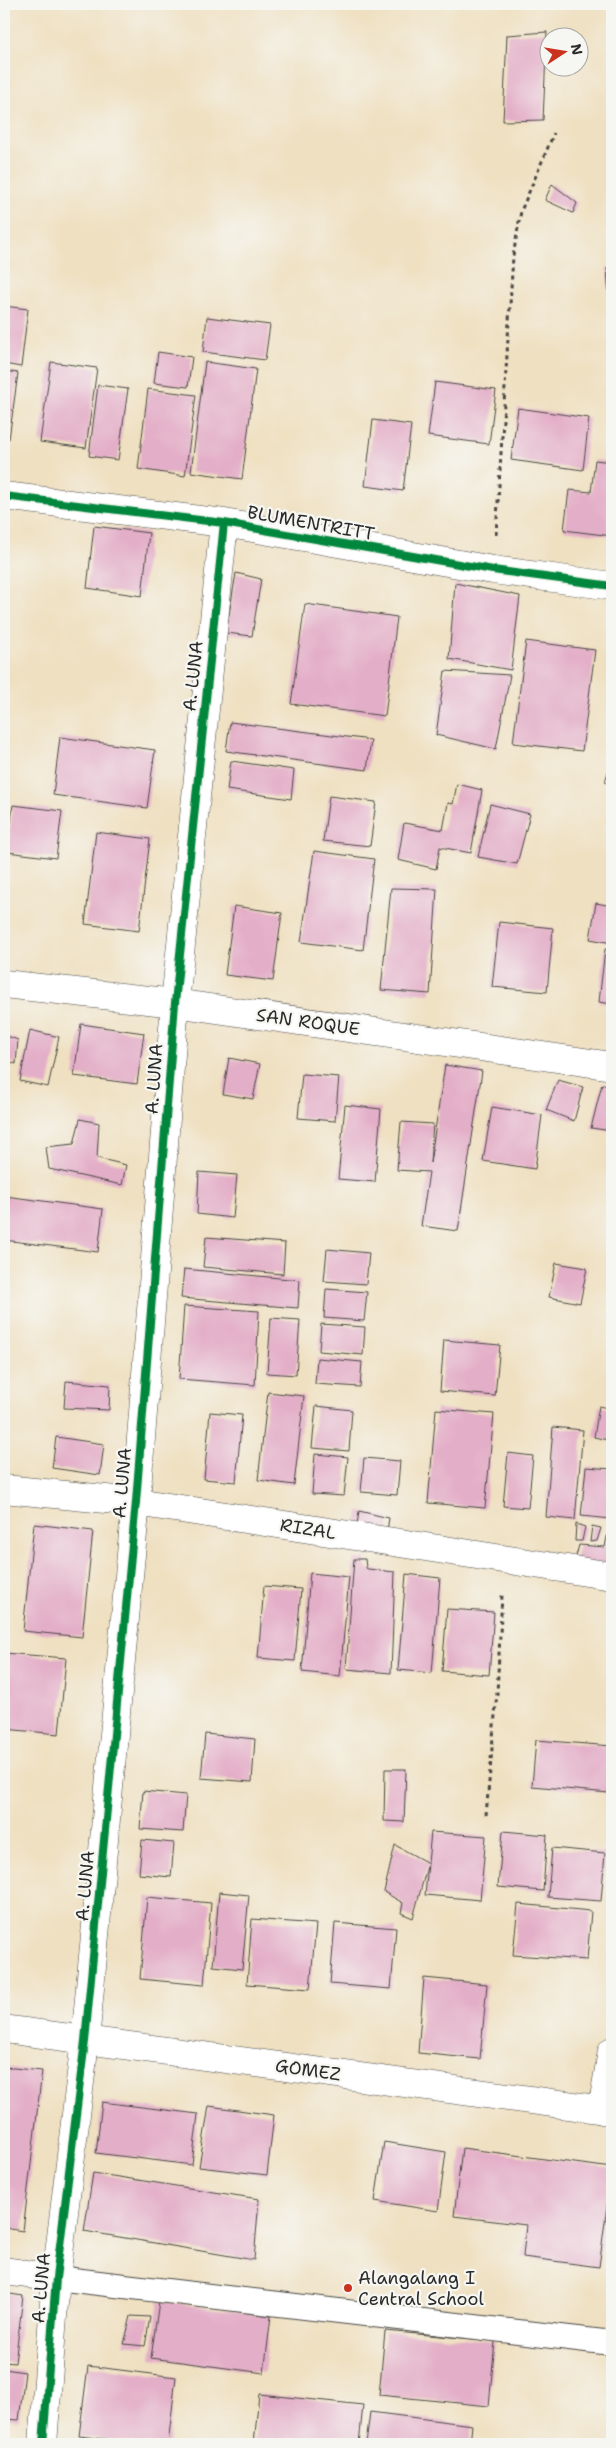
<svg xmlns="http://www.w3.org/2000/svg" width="616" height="2448" viewBox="0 0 616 2448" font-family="'Shantell Sans',sans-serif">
  <rect width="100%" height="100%" fill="#f6f6f2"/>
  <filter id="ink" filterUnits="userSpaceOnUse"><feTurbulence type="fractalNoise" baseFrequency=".02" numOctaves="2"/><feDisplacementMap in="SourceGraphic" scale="10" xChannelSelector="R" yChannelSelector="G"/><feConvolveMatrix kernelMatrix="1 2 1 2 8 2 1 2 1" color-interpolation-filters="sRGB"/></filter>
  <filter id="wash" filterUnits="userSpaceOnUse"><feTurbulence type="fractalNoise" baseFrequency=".0096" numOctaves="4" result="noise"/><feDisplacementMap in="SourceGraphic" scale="20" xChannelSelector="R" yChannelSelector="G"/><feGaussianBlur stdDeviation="1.12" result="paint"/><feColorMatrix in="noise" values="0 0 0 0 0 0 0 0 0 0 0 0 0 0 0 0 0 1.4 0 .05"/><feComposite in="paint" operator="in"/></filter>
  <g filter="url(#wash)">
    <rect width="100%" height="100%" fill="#efe0c1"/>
    <g id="blocks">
      <!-- building -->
      <path fill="#e3aec7" d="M547 32 543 120 503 121 507 35Z
        M552 184 577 203 573 213 545 200Z
        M612 267V323H611L607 268Z
        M4 306 28 309 21 367 4 364Z
        M207 317 270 325 265 360 203 352Z
        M158 352 192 357 188 387 154 383Z
        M51 362 97 368 86 448 40 442Z
        M205 362 256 369 242 479 191 472Z
        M4 371 18 373 9 439 4 438Z
        M435 382 496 390 489 444 428 436Z
        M98 385 128 389 118 460 89 456Z
        M148 389 196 395 185 476 138 469Z
        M518 408 589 418 583 470 511 460Z
        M373 420 411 425 403 491 365 486Z
        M595 460 612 462V536L564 530 569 490 591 492Z
        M94 526 149 533 142 596 87 588Z
        M236 573 261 579 252 636 226 633Z
        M455 583 520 596 511 670 449 659Z
        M305 604 397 617 385 716 291 704Z
        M526 641 595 650 582 751 513 743Z
        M445 671 510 675 496 749 436 735Z
        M230 722 371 740 367 770 226 751Z
        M60 737 155 750 147 808 53 795Z
        M612 759V787L605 782Z
        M231 761 294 770 291 799 227 790Z
        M457 784 482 790 471 853 440 847 436 869 398 860 404 823 443 830 448 803 453 804Z
        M329 796 376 802 370 846 323 841Z
        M490 804 530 814 517 864 478 857Z
        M13 805 62 811 56 858 7 852Z
        M96 832 150 839 139 931 85 924Z
        M314 851 374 859 363 950 301 942Z
        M391 888 437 889 430 994 381 990Z
        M596 903 612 906V943L590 939Z
        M234 906 282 913 273 981 225 975Z
        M499 922 553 928 547 992 492 987Z
        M605 949 612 950V1004L599 1002Z
        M81 1024 144 1033 137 1084 74 1076Z
        M30 1030 59 1037 48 1087 20 1081Z
        M4 1035 18 1040 16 1064 4 1060Z
        M229 1058 260 1064 253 1099 223 1094Z
        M445 1065 482 1071 458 1231 421 1226 429 1172 397 1170 401 1122 433 1124 430 1163Z
        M302 1074 339 1077 335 1121 298 1118Z
        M558 1080 583 1087 574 1121 546 1110Z
        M602 1084 612 1085V1131L591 1128Z
        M345 1105 381 1109 375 1182 338 1179Z
        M492 1107 542 1115 535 1169 483 1161Z
        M80 1119 99 1123 97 1158 126 1165 122 1185 49 1169 46 1147 74 1144Z
        M199 1172 237 1175 233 1218 197 1214Z
        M5 1196 103 1209 98 1252 4 1240Z
        M206 1237 285 1243 283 1274 203 1267Z
        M327 1249 369 1253 366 1284 324 1281Z
        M556 1263 587 1268 580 1303 549 1297Z
        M184 1269 300 1280 298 1308 181 1298Z
        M326 1289 367 1292 364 1321 324 1318Z
        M184 1306 259 1311 255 1385 179 1379Z
        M271 1318 300 1320 296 1375 267 1373Z
        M321 1324 365 1327 363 1355 319 1351Z
        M444 1340 500 1345 495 1396 440 1391Z
        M317 1358 362 1362 360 1387 315 1384Z
        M66 1381 110 1385 109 1410 64 1408Z
        M268 1392 304 1396 294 1485 258 1480Z
        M316 1406 352 1410 349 1451 312 1448Z
        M599 1406 612 1409V1441L594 1437Z
        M436 1409 494 1414 485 1508 428 1503Z
        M210 1412 242 1415 236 1482 204 1479Z
        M553 1427 583 1430 575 1520 546 1517Z
        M56 1437 104 1444 100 1475 52 1468Z
        M508 1453 533 1456 528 1508 503 1506Z
        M315 1454 348 1457 344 1496 312 1494Z
        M364 1458 400 1461 397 1495 361 1492Z
        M586 1467 612 1469V1519L581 1516Z
        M359 1511 389 1518 386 1538 356 1532Z
        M34 1524 93 1531 82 1637 23 1631Z
        M576 1524 585 1527 582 1541H575Z
        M592 1526 601 1528 597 1541 590 1542Z
        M609 1527 612 1529 609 1568 574 1564 579 1545 605 1547Z
        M354 1559H365L366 1568 368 1569 395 1572 391 1673 346 1669Z
        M310 1573 349 1577 340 1676 302 1672Z
        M406 1574 440 1578 432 1673 398 1670Z
        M264 1586 301 1589 295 1661 258 1658Z
        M447 1609 494 1612 489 1675 442 1671Z
        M4 1653 66 1658 59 1734 4 1729Z
        M205 1734 255 1739 252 1782 201 1778Z
        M536 1740 612 1746 609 1793 532 1786Z
        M385 1769H406L404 1822 384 1821Z
        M143 1791 186 1795 183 1832 140 1829Z
        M503 1831 547 1835 543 1891 498 1887Z
        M431 1832 486 1836 480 1900 425 1895Z
        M142 1840 174 1843 171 1877 139 1874Z
        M395 1845 428 1863 413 1918 401 1913 403 1903 384 1892Z
        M552 1848 605 1853 601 1901 548 1897Z
        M219 1892 249 1895 242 1969 213 1966Z
        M147 1897 211 1903 204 1985 140 1979Z
        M518 1904 591 1911 587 1960 513 1955Z
        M252 1919 316 1924 310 1989 247 1984Z
        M335 1923 396 1928 391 1989 330 1984Z
        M424 1978 487 1984 480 2059 418 2053Z
        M4 2067 42 2071 23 2231 4 2228Z
        M102 2102 198 2114 192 2165 96 2153Z
        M209 2106 274 2115 267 2175 199 2167Z
        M384 2142 446 2152 438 2211 375 2201Z
        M462 2148 612 2168 599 2267 523 2257 526 2225 454 2216Z
        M93 2173 259 2199 254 2260 84 2231Z
        M4 2293 23 2296 15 2363 4 2362Z
        M159 2301 271 2316 264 2373 151 2358Z
        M131 2316 150 2317 145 2346 124 2344Z
        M385 2331 495 2341 489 2406 379 2395Z
        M88 2366 176 2377 168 2444H145L79 2436Z
        M4 2369 25 2372 19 2420 4 2419Z
        M259 2394 363 2405 359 2444H254Z
        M370 2412 472 2425 470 2444H366Z"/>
    </g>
  </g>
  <g filter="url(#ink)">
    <use href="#blocks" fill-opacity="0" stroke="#484642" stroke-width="1"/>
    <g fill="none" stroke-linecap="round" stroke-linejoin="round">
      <defs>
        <path id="service" d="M56 2278 612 2343"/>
        <path id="minor" d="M4 496 224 523 493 570 612 586
          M4 1489 136 1502 612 1576
          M4 2029 612 2111
          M602 2110 612 2051
          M4 2271 56 2278
          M43 2444 56 2278 85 2041 136 1502 175 1003 224 523"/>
        <path id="tertiary" d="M4 984 175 1003 612 1066"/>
      </defs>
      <!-- service casing -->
      <use href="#service" stroke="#484642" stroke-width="26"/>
      <!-- minor casing -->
      <use href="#minor" stroke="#484642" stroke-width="29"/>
      <!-- tertiary casing -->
      <use href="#tertiary" stroke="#484642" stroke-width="29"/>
      <!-- path -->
      <path stroke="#484642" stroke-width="3" stroke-dasharray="4 4" stroke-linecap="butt" d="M496 535 513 256 521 211 554 133
        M486 1815 497 1693 502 1595"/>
      <!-- service -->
      <use href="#service" stroke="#fff" stroke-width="24"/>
      <!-- minor -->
      <use href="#minor" stroke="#fff" stroke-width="28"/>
      <!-- tertiary -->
      <use href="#tertiary" stroke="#fff" stroke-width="28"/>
      <defs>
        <path id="cycleway" d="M4 496 224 523 493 570 612 586
          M43 2444 56 2278 85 2041 136 1502 175 1003 224 523"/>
      </defs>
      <!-- cycleway casing -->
      <use href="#cycleway" stroke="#f6f6f2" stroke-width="11"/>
      <!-- cycleway -->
      <use href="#cycleway" stroke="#00873e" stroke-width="8"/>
    </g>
  </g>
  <!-- markers -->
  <circle fill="#c8321e" stroke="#f6f6f2" stroke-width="2" cx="348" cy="2288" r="5"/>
  <g text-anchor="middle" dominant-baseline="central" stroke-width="4.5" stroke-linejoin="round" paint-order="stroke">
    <!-- street labels -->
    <g font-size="18" fill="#2b2b2b" stroke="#f6f6f2">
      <text transform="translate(311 523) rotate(10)">BLUMENTRITT</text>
      <text transform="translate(193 676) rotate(-84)">A. LUNA</text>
      <text transform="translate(308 1022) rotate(8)">SAN ROQUE</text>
      <text transform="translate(154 1079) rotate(-86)">A. LUNA</text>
      <text transform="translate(122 1483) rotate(-85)">A. LUNA</text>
      <text transform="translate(308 1529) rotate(9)">RIZAL</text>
      <text transform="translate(85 1886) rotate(-85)">A. LUNA</text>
      <text transform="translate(308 2070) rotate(8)">GOMEZ</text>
      <text transform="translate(41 2288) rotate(-85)">A. LUNA</text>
    </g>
    <!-- poi labels -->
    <g font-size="18" fill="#2b2b2b" stroke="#f6f6f2" text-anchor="start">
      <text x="358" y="2278">Alangalang I<tspan x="358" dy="21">Central School</tspan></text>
    </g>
  </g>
  <!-- margin -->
  <rect width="616" height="2448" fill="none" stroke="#f6f6f2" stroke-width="20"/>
  <!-- north arrow -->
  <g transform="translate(564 52) rotate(78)"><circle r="24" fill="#f6f6f2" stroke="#a5a5a2"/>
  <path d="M0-4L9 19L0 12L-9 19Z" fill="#c8321e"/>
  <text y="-8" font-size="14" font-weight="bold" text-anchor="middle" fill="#2b2b2b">N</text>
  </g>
</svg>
